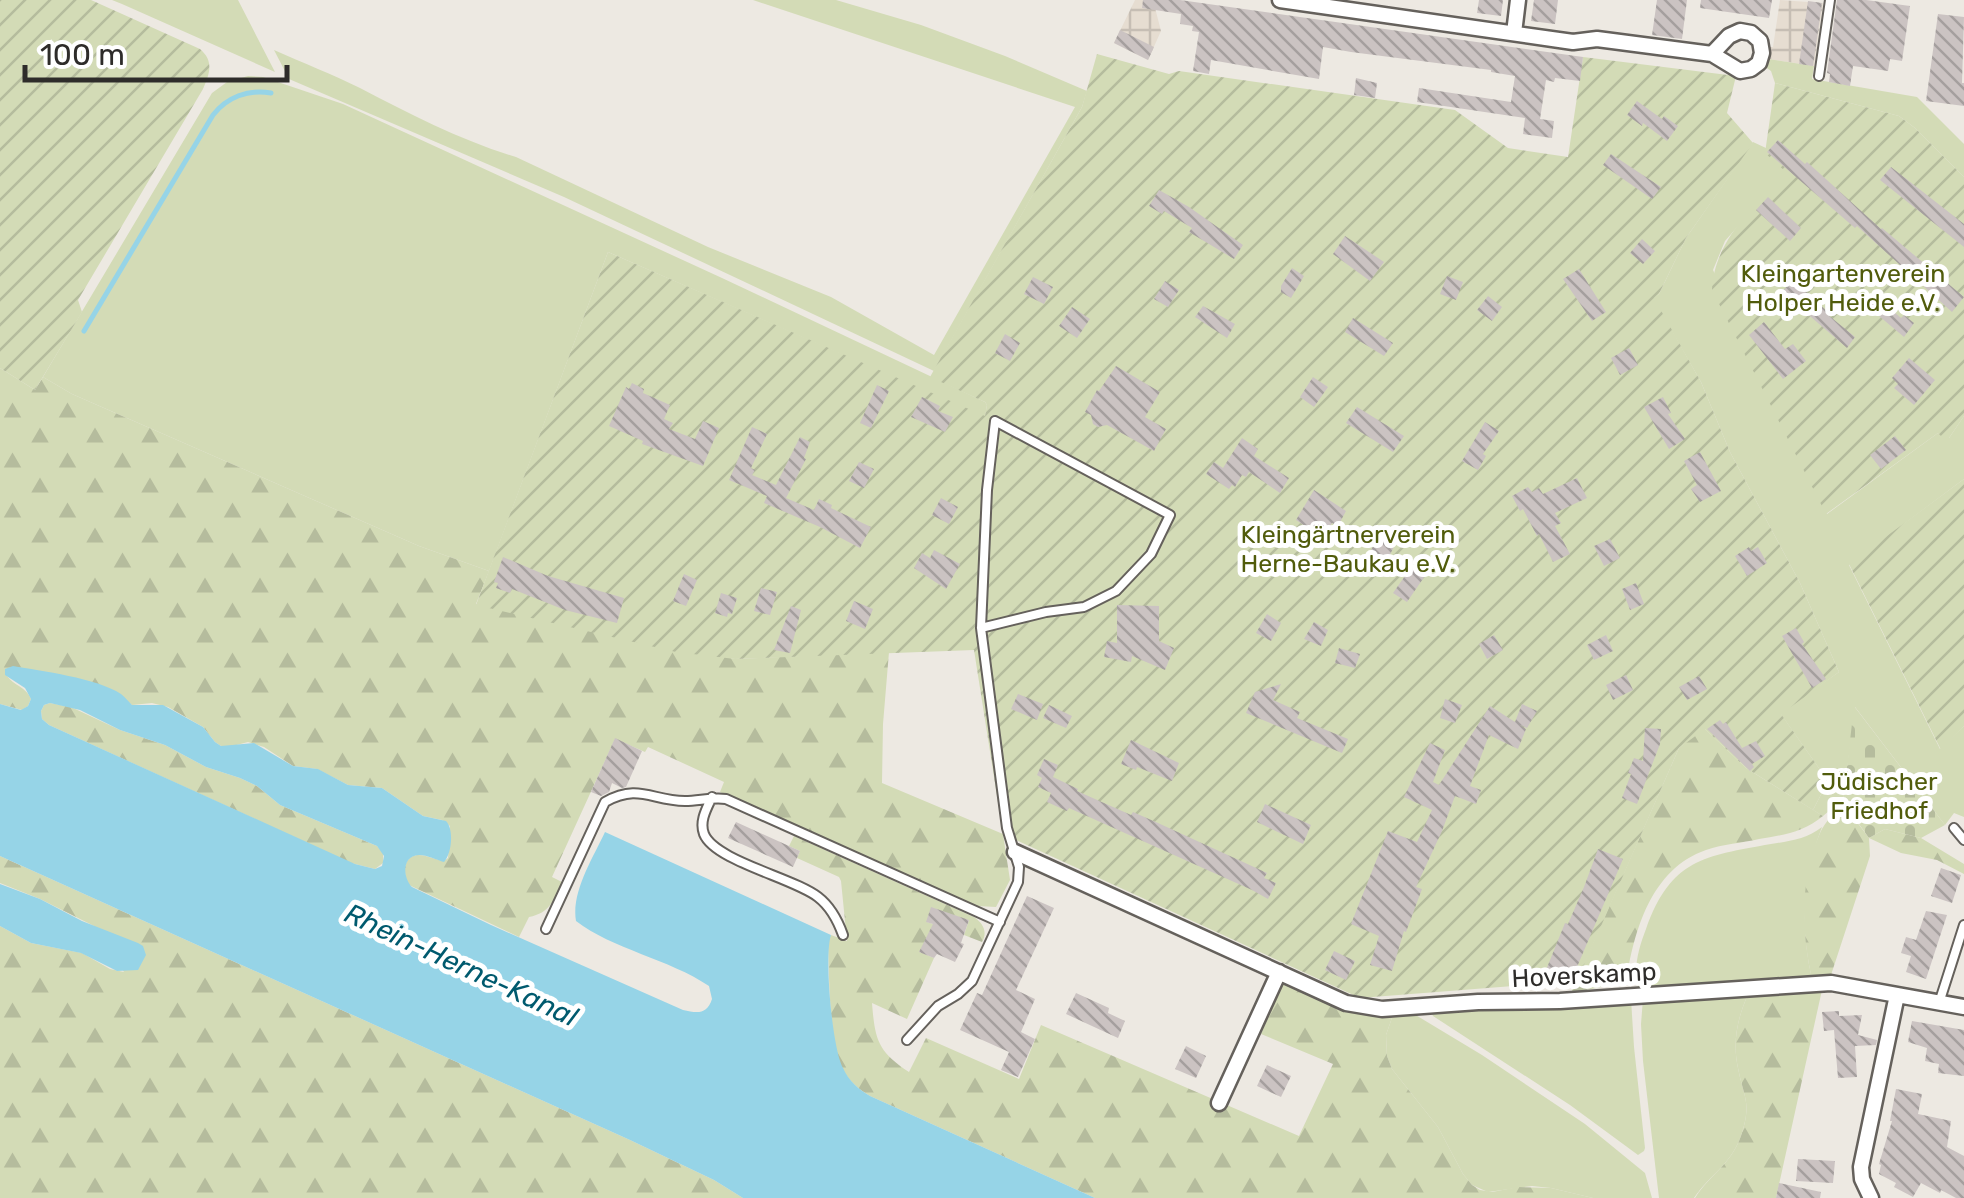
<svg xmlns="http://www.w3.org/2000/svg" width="1964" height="1198" viewBox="0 0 1964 1198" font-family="Rubik,sans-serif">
  <defs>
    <pattern id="industrial-grid" width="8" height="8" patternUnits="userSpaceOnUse" patternTransform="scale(2.5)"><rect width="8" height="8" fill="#e6ddd1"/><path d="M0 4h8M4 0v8" fill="none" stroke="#c6beb4"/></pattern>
    <pattern id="forest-firs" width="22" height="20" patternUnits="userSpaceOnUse" patternTransform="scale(2.5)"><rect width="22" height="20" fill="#d3dbb6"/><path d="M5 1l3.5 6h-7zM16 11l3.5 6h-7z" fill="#b5bc9d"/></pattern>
    <pattern id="cemetery-stones" width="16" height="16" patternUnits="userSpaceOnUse" patternTransform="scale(2.5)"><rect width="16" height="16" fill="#d3dbb6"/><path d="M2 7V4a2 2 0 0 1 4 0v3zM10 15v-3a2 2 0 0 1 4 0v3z" fill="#b5bc9d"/></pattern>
    <pattern id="garden-furrows" width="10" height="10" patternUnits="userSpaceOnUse" patternTransform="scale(2.5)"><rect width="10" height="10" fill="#d3dbb6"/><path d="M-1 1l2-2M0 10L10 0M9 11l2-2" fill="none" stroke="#b5bc9d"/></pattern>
    <pattern id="building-back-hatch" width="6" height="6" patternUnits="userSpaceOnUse" patternTransform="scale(2.5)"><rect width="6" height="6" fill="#cbc3c2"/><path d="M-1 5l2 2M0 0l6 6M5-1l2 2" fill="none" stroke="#a59f9e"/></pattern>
  </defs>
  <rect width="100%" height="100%" fill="#ede9e2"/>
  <!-- industrial -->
  <path fill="url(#industrial-grid)" d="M1135 0H1153L1161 31 1148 60 1114 43Z
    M1780 0 1823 3 1814 66 1768 59 1769 47H1773Z"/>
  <!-- green -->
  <path fill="#d3dbb6" d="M112 0H238L275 72 122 4Z
    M753 0H836L921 25 1005 56 1087 91 1082 107 934 371 564 197 289 79 274 50C303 63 332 74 360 88 410 114 462 141 516 157L708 247 831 297 934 355 1075 107Z
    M1768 59 1814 66 1812 79 1917 97 1964 144V177L1915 128 1899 116 1775 83 1771 71 1764 66Z
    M248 76 263 77 343 104 722 278 985 402 987 405 985 417 608 252 489 571 419 546 72 394 43 377 212 93 227 82Z
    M1753 142 1766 148V153L1786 171 1725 241 1713 270 1827 514 1938 433 1949 438 1964 416V479L1849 565 1940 749 1964 726V817L1954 813 1945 825 1855 707 1843 802 1841 801 1823 816 1813 810 1828 781 1780 713 1839 672 1800 583 1730 452 1701 382 1653 298 1659 294 1686 238Z
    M1822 827C1803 877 1800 927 1812 979L1639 989C1632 971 1639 947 1646 929 1671 859 1704 856 1771 844 1790 841 1807 839 1822 827Z
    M1749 992C1738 1016 1732 1041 1738 1068 1744 1099 1752 1102 1741 1136 1730 1166 1710 1174 1694 1198H1659L1643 1061 1641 1024 1643 999Z
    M1631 999 1634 1047 1645 1148 1644 1151 1638 1155 1570 1105 1433 1016 1431 1012Z
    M1409 1011 1482 1055 1585 1124 1645 1173 1652 1198H1593L1551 1188 1532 1186 1488 1192 1472 1185 1463 1174 1438 1127 1392 1069 1387 1056 1386 1035 1394 1012Z"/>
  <!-- forest -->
  <path fill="url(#forest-firs)" d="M0 368 35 390 43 377 72 394 419 546 489 571 476 604 735 659 889 652 883 724 882 783 1003 834 1010 880 996 907 977 906 720 792 724 782 648 747 645 752 615 739 552 877 562 882C554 900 550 913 529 917L519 937 409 885C403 875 402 857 417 855 424 854 437 860 444 861L448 858 450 826 442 820 423 816 382 788 348 785 317 769 293 766 264 747 248 742 229 747 221 746 215 742 203 727 168 707 152 703 132 705C99 676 48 676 5 669 6 684 26 685 31 699L28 706 22 710 0 704Z
    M50 703 71 707 120 730 165 745 206 767 240 778 257 786 280 805 377 846 383 853V863L375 869 351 863 49 725 42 719 41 711 44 705Z
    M1704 728 1746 768 1823 816C1804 832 1784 835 1759 839 1742 843 1723 844 1706 850 1651 869 1634 931 1626 982L1571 993 1679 748Z
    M1841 801 1869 838 1885 829 1921 838 1964 864V874L1937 860 1901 853 1869 838 1870 856 1831 975 1812 979C1801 931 1800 878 1820 833 1825 821 1836 813 1841 801Z
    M794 836 974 917C983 923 988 932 982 942L964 935 969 920 927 922 939 926 920 952 934 958 907 1019 872 1003C875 1039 877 1051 909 1072L926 1038 1019 1079 1041 1025 1299 1136 1333 1064 1261 1034 1282 984 1286 982 1394 1012 1386 1035 1387 1056 1392 1069 1438 1127 1463 1174 1472 1185 1480 1190 1492 1192 1518 1187 1551 1188 1593 1198H1095L870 1096C858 1089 849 1081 842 1068 829 1042 829 971 828 940L831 935 847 941 841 881 839 877 797 858 800 851 789 846Z
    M0 856 630 1140 714 1180 743 1198H0V926L31 943 82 953 110 969 124 972 94 926 40 899 0 883Z
    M1822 990 1776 1198H1695C1710 1174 1730 1166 1741 1136 1752 1102 1744 1099 1738 1068 1732 1041 1738 1016 1749 992Z"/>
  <!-- cemetery -->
  <path fill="url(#cemetery-stones)" d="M1854 706 1945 825 1921 838 1885 829 1869 838 1843 802Z"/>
  <!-- garden -->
  <path fill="url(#garden-furrows)" d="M0 0H91L200 49C214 61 210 73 203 89L78 300 82 312 35 390 0 368Z
    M1097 54 1169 74 1179 71 1455 110 1508 148 1568 157 1583 57 1736 76 1727 113 1753 143 1686 238 1659 294 1654 298 1701 382 1730 452 1800 583 1839 672 1781 714 1828 781 1813 810 1746 768 1705 729 1679 748 1577 981 1360 998 1003 834 974 650 735 659 676 652 476 605 608 252 985 416 987 405 985 402 930 377 1082 107Z
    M1775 83 1899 116 1915 128 1964 177V416L1949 438 1944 439 1938 433 1826 514 1712 290C1714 240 1755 207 1785 171L1765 153Z
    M1964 479V726L1941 750 1849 564Z"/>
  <!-- water -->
  <path fill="#96d4e7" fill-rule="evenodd" d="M13 666C41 671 97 678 121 694 125 697 128 701 132 705H163L203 727 215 742 221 746 254 743 293 766 318 769 348 785 382 788 423 816 446 821C454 829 452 853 444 862 437 860 427 855 419 855 401 856 403 878 412 887L491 925 683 1010C697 1013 707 1015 712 999L709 986C669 959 612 949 576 921 571 892 593 858 605 832L831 935C824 955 832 1048 843 1068 849 1081 858 1089 870 1096L1095 1198H743L714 1180 630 1140 0 856V704L21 710 28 706 31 699 25 688 5 675V669ZM50 703 80 710 120 730 165 745 206 767 240 778 257 786 280 805 377 846 384 856 382 866 375 869 355 864 49 725 42 719 41 711 44 705Z
    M0 884 40 899 82 921 138 943 143 946 146 955 138 970 117 971 81 953 31 943 0 926Z"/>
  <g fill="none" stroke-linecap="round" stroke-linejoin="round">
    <!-- stream -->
    <path stroke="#96d4e7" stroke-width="5" d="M84 331 213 115C227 97 248 89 271 93"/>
  </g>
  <!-- building -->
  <path fill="url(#building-back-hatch)" d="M1143 0H1180L1583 57 1580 81 1555 78 1554 82 1546 80 1540 119 1554 121 1552 138 1523 134 1525 118 1417 102 1419 88 1511 102 1515 76 1491 72V70L1351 52 1323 47 1319 79 1211 60 1209 74 1193 71 1199 32 1192 31 1193 26 1180 24 1181 14 1142 8Z
    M1479 0H1503L1501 16 1477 13Z
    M1534 0H1558L1555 24 1531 21Z
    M1657 0H1687L1682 39 1652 35Z
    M1701 0H1772L1769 18 1700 8Z
    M1837 0H1866L1910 6 1902 61 1890 59 1888 71 1853 66 1850 86 1829 82 1830 74 1827 73Z
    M1808 1 1822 3 1813 66 1799 64Z
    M1938 14 1964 17 1962 83H1964V106L1926 101Z
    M1120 30 1154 47 1148 60 1114 43Z
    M1356 78 1377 83 1375 98 1354 95Z
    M1637 101 1662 119 1664 116 1678 126 1667 141 1643 123 1642 126 1627 115Z
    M1778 140 1805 164 1807 162 1817 171 1881 229 1882 228 1964 297 1952 312 1857 226 1855 228 1767 152Z
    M1611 154 1661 187 1652 199 1603 165Z
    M1891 167 1964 224V247L1880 180Z
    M1159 190 1189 207 1243 245 1234 259 1189 232 1192 228 1164 211 1162 214 1149 206Z
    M1768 197 1801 228 1790 241 1756 210Z
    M1345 236 1384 262 1370 281 1333 254Z
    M1642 239 1655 251 1643 264 1630 253Z
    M1292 268 1304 276 1291 298 1281 292V286Z
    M1579 269 1606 312 1592 321 1563 279Z
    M1447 276 1463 282 1456 300 1440 294Z
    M1033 277 1053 287 1044 304 1024 294Z
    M1793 280 1828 312 1827 314 1855 337 1847 348 1782 292Z
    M1165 281 1179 290 1168 307 1154 299Z
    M1874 294 1901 318 1904 315 1914 323 1904 337 1866 305Z
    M1488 296 1502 307 1492 321 1477 310Z
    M1203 306 1235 324 1227 338 1195 317Z
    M1072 307 1090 319 1077 338 1059 326Z
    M1353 318 1393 343 1384 356 1345 332Z
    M1764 322 1785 349 1793 344 1806 361 1783 379 1749 335Z
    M1005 334 1020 343 1010 361 995 353Z
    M1629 348 1638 365 1620 375 1611 358Z
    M1909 358 1935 380 1914 405 1894 388 1898 384 1892 378Z
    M1116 366 1160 392 1145 417 1166 429 1154 451 1107 425 1098 427 1093 424 1091 415 1085 412 1097 390 1099 391Z
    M1313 377 1328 387 1314 407 1300 397Z
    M632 383 644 389 643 393 670 405 664 419 673 423 669 429 695 439 703 421 719 428 703 466 642 444 643 441 609 426 626 387 629 389Z
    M877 385 889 391 871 428 860 423Z
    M922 397 940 406 938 411 953 417 945 432 911 417Z
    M1663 397 1671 413 1668 414 1685 439 1669 449 1644 407Z
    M1357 407 1404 436 1393 452 1346 423Z
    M1485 422 1499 431 1483 454 1486 456 1478 470 1462 461Z
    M752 427 767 434 751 468 755 470 752 475 776 485 800 437 810 442 804 458 806 459 786 498 814 510 819 499 832 505 831 508 871 527 860 548 820 527 764 503 767 496 729 480Z
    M1895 436 1906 450 1881 469 1870 455Z
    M1242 438 1258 449 1254 456 1289 478 1280 493 1249 472 1246 477 1242 475 1235 487 1232 485 1229 489 1206 474 1214 462 1223 468Z
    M1700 452 1721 491 1700 502 1691 489 1697 485 1684 461Z
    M859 462 874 469 864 488 849 481Z
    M1577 478 1587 498 1555 513 1561 523 1555 526 1570 554 1553 562 1539 534 1537 536 1523 509 1520 511 1512 496 1528 487 1532 492 1539 488 1543 494Z
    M1314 490 1346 511 1338 526 1332 523 1323 538 1296 520Z
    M941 498 958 507 949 524 932 515Z
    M1382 534 1396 543 1386 562 1370 551Z
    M1610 539 1620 558 1604 566 1594 546Z
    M1749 547 1751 551 1758 547 1767 563 1747 576 1735 556Z
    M934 550 960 564 946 589 914 568 922 553 930 558Z
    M503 557 548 576 624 598 617 623 565 610 512 589 510 593 496 588 498 583 494 582Z
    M1417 562 1429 570 1407 602 1393 593 1412 566 1414 567Z
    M684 574 697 580 686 606 673 601Z
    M1636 583 1644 604 1630 610 1622 589Z
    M761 588 777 592 770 615 754 611Z
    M721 593 737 598 732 614 728 613 727 617 715 613Z
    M854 601 873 609 865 629 846 621Z
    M1117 605 1159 606V641L1174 648 1165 670 1132 656 1131 662 1104 657 1107 641 1117 643Z
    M791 606 801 610 790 653 774 650Z
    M1267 614 1281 623 1271 641 1256 633Z
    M1314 622 1328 630 1321 646 1304 639Z
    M1796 628 1804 642 1802 644 1826 679 1812 688 1782 636Z
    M1494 635 1503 650 1487 659 1479 644Z
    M1606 635 1613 651 1594 660 1587 645Z
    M1339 648 1360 654 1355 668 1335 663Z
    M1626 675 1633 690 1613 700 1606 685Z
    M1699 676 1707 689 1687 700 1679 687Z
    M1281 684 1273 700 1300 712 1297 718 1348 739 1342 753 1246 713 1255 692Z
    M1018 694 1043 704 1037 720 1011 709Z
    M1445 699 1462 705 1455 723 1440 718Z
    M1522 704 1537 711 1527 728 1520 725 1526 729 1518 749 1489 735 1470 786 1481 790 1476 804 1455 796 1442 831 1416 887 1422 889 1406 932 1404 931 1392 971 1370 965 1379 936 1351 924 1388 831 1417 842 1432 810 1404 797 1430 743 1445 750 1433 782 1439 785 1490 706 1515 722Z
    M1049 705 1072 716 1066 728 1043 718Z
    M1720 720 1723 724 1726 722 1742 748 1756 741 1765 756 1752 764 1754 767 1750 771 1707 729Z
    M1645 728 1661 729 1660 744 1637 804 1622 798 1631 774 1628 773 1634 758 1643 761Z
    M615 738 642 751 626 787 622 788 612 783 609 792 601 796 591 792Z
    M1131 740 1179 763 1172 781 1137 767 1136 770 1121 764Z
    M1044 759 1058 765 1053 777 1078 789 1077 791 1131 815 1133 812 1158 823 1267 873 1264 878 1276 883 1268 899 1252 890 1069 808 1067 811 1047 802 1051 793 1038 787 1042 778 1037 775Z
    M1265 804 1311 825 1303 844 1257 822Z
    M736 822 800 851 793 867 728 838Z
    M1598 849 1623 859 1571 981 1546 970 1565 923 1568 924 1584 887Z
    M1941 868 1961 875 1952 903 1931 896Z
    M1027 896 1054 908 1016 990 1035 999 1021 1032 1035 1039 1018 1077 1001 1070 1009 1052 960 1030 977 993 982 995Z
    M931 907 969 920 961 943 964 944 955 962 937 954 934 958 919 952 933 924 926 922Z
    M1926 911 1947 915 1926 979 1906 972 1911 956 1901 953 1906 937 1916 940Z
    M1334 951 1355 961 1346 980 1325 970Z
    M1076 993 1109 1008 1108 1013 1125 1021 1118 1038 1066 1014Z
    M1839 1011V1016L1862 1015 1858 1035 1877 1040 1876 1045 1855 1046 1857 1077 1838 1078 1834 1030 1824 1031 1822 1012Z
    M1912 1021 1964 1030V1076L1938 1073 1939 1064 1925 1061 1927 1048 1908 1042Z
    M1186 1046 1206 1056 1196 1078 1175 1069Z
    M1267 1065 1291 1076 1281 1097 1257 1086Z
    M1896 1089 1922 1094 1918 1114 1951 1121 1947 1147 1964 1156V1198H1956L1941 1190 1940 1193 1921 1183 1913 1197 1894 1187 1896 1183 1879 1174 1881 1165 1879 1164 1892 1121H1890Z
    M1798 1159 1835 1161 1833 1183 1796 1181Z
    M1779 1183 1821 1192 1820 1198H1776Z"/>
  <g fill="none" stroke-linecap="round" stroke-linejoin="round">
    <defs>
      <path id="lane" d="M1819 76 1830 0
        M712 797C707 808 699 821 704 834 715 861 794 878 818 897 831 907 838 921 843 935
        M1954 828 1964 840
        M546 929 605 802C639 783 652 801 685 801 699 801 711 797 726 799L1000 922
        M1939 1003 1964 925
        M907 1040 938 1006 958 994 972 981 1018 882 1019 867 1007 828 981 628 987 490 995 421 1170 515 1151 554 1116 591 1084 607 1046 612 981 628"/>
      <path id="street" d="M1280 0 1573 42 1597 39 1712 54 1740 71 1751 69 1759 63 1762 53 1760 41 1751 33 1740 31 1729 36 1712 54
        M1514 33 1518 0
        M1015 852 1346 1003 1382 1009 1478 1002 1560 1001 1831 983 1964 1007
        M1219 1103 1279 972
        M1871 1198 1862 1179 1861 1167 1897 995"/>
    </defs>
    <!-- lane casing -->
    <use href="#lane" stroke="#65615c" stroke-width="12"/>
    <!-- street casing -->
    <use href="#street" stroke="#65615c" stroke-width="19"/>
    <!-- lane -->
    <use href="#lane" stroke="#fff" stroke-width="8"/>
    <!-- street -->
    <use href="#street" stroke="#fff" stroke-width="14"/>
  </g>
  <g text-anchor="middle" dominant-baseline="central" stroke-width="10" stroke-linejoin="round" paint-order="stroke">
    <!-- park labels -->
    <g font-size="25" fill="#515c0c" stroke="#fff">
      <text x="1843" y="273">Kleingartenverein<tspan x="1843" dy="29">Holper Heide e.V.</tspan></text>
      <text x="1348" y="534">Kleingärtnerverein<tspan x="1348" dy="29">Herne-Baukau e.V.</tspan></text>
      <text x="1879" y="781">Jüdischer<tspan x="1879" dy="29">Friedhof</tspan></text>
    </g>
    <!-- street labels -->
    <g font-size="25" fill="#2e2c2a" stroke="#fff">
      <text transform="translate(1584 975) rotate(-3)">Hoverskamp</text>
    </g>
    <!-- water labels -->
    <g font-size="28" font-style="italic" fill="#005a6e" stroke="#fff">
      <text transform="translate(461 965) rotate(25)">Rhein-Herne-Kanal</text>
    </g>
  </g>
  <!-- scale -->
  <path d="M25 65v15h262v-15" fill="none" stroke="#2e2c2a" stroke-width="5"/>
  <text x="40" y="65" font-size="30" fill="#2e2c2a" stroke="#ffffff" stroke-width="8" paint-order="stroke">100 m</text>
</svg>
